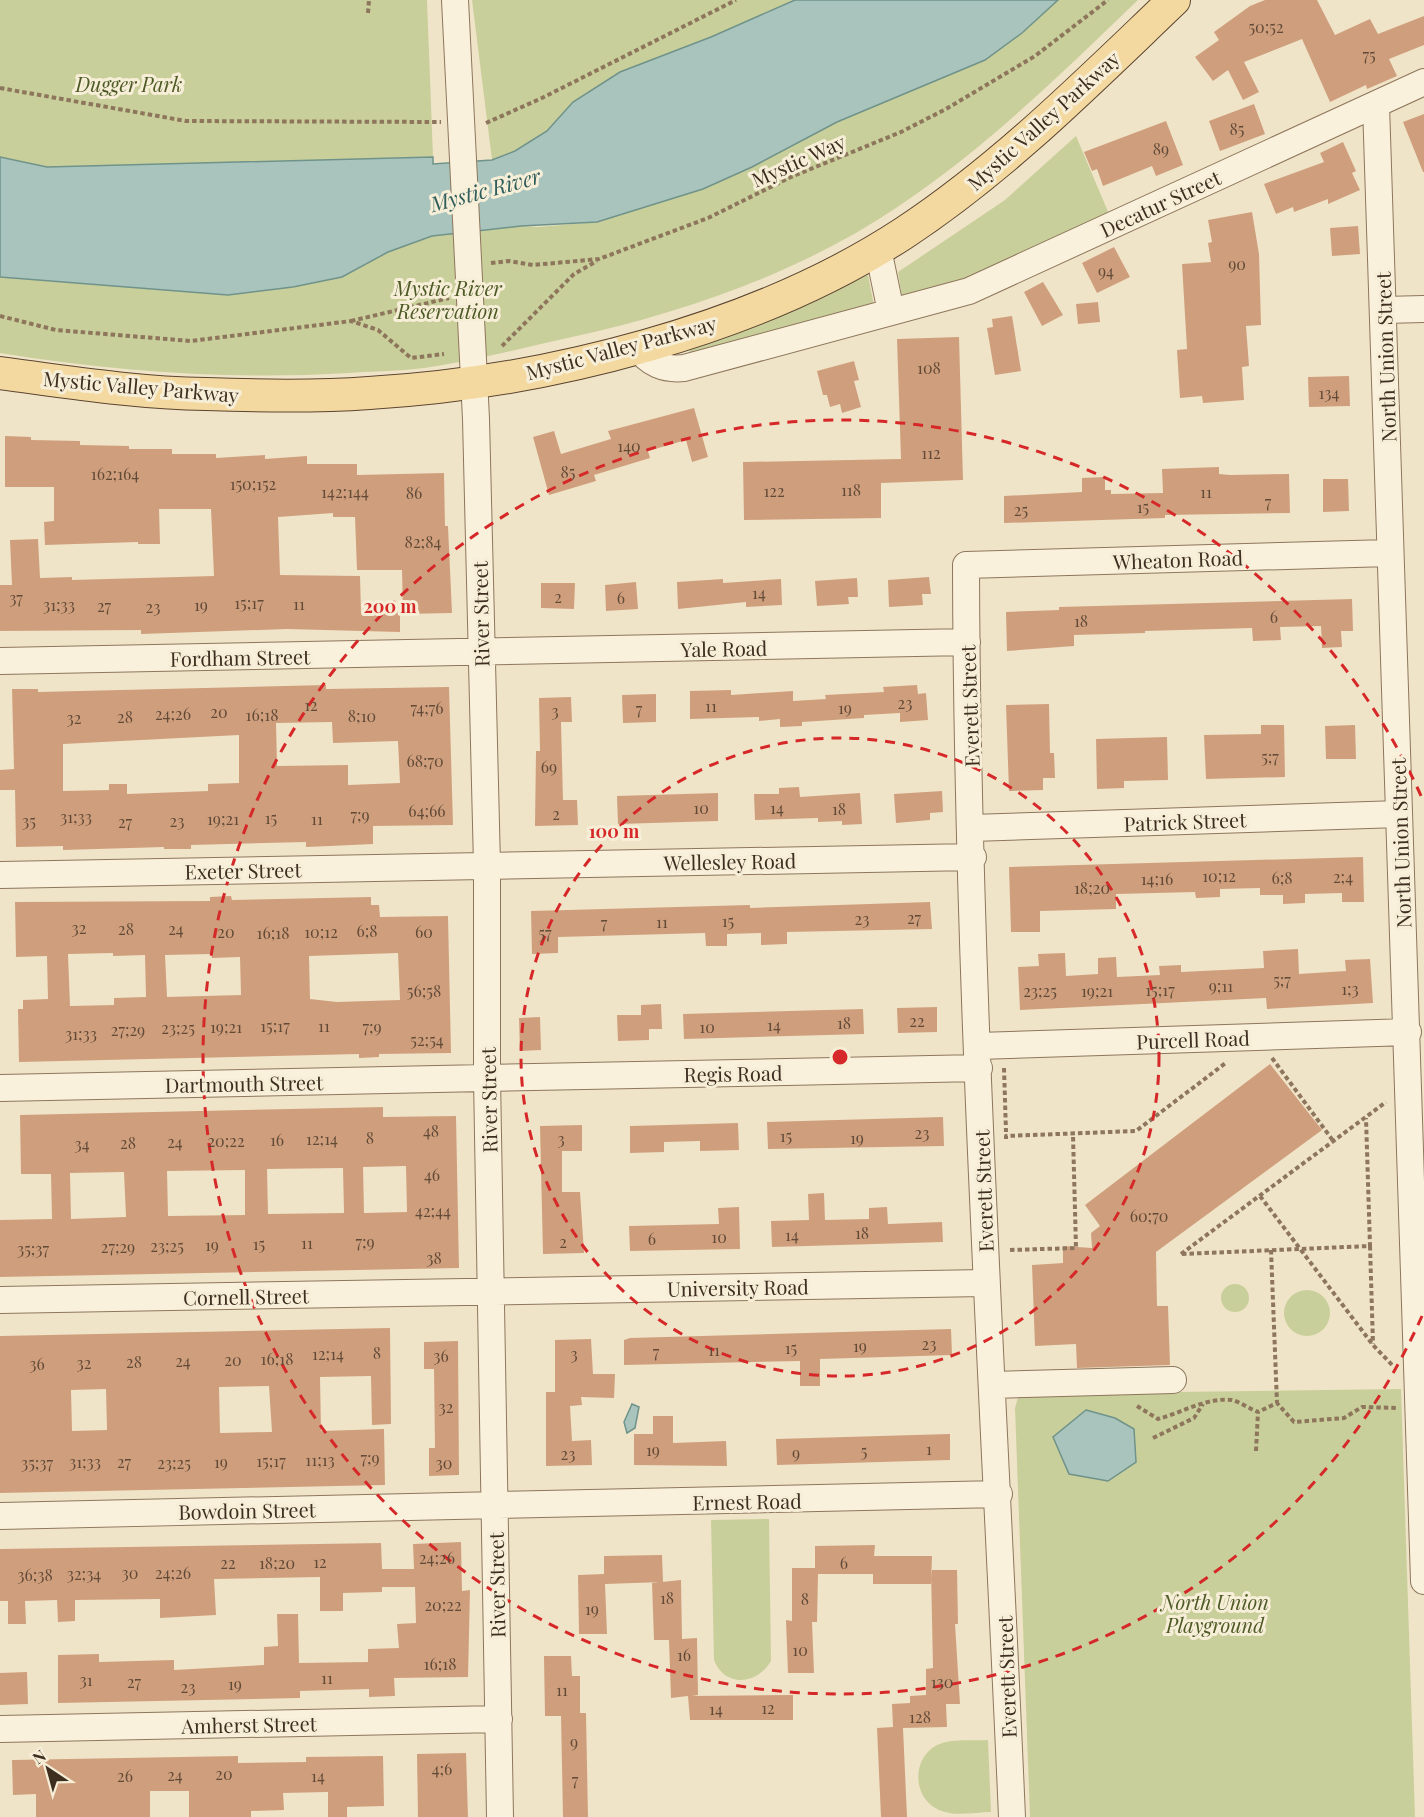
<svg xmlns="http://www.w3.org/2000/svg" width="1424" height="1817" viewBox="0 0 1424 1817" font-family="'Playfair Display',serif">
  <rect width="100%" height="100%" fill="#f0e4c8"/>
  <!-- green -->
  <path fill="#c9cf9b" d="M0 0H427L433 157 47 167 0 157Z
    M472 0H795L711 37 620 72 573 102 547 131 515 151 492 160Z
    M1058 0H1138C1061 74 985 149 896 208 799 273 685 312 572 337 527 347 482 359 437 366 408 371 378 371 349 373 232 380 116 372 0 353V277L228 295 293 287 342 277 388 252 432 236 521 226 538 227 597 222 703 189 752 167 837 122 985 60Z
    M1076 136 1109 214 974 277 902 298 898 272 1005 200Z
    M868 275 874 306 688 354 690 350 785 314Z
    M1221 1298a14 14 0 1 1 28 0a14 14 0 1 1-28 0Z
    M1284 1313a23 23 0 1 1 46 0a23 23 0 1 1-46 0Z
    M1401 1389 1415 1817H1030L1015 1408 1019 1394Z
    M769 1519 771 1661C757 1685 725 1688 714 1660L711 1520Z
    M988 1740 991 1812C977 1812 959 1816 945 1812 913 1804 909 1760 937 1745 951 1738 972 1741 988 1740Z"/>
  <!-- water -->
  <path fill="#a9c4bc" stroke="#6f938a" stroke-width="1.5" d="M795 0H1058L1022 33 985 60 837 122 752 167 703 189 597 222 521 226 432 236 388 252 342 277 293 287 228 295 0 277V157L47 167 433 157V164L492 160 515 151 547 131 573 102 620 72 711 37Z
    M632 1404 639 1407 635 1428 627 1433 624 1422Z
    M1086 1410 1115 1418 1134 1429 1136 1462 1108 1481 1069 1474 1053 1437Z"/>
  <!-- building -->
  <path fill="#cf9f7d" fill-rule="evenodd" d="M1265 0H1317L1335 35 1370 19 1378 34 1424 16V45L1389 59 1397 76 1367 89 1366 85 1330 102 1302 39 1244 62 1259 92 1243 100 1228 70 1213 81 1195 57 1219 40 1214 32 1250 6Z
    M1254 104 1265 134 1220 151 1209 121Z
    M1424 114V172H1423L1403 122Z
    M1166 121 1183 165 1156 176 1152 166 1103 186 1097 169 1092 171 1084 152Z
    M1343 142 1356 171 1352 173 1360 190 1328 204V199L1294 212 1293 207 1276 214 1264 184 1324 162 1320 153Z
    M1252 212 1259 254 1261 325 1246 326 1249 366 1242 367 1244 400 1203 403 1202 396 1180 398 1177 350 1187 349 1182 264 1211 262 1208 243 1212 242 1208 220Z
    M1358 226 1360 254 1332 256 1330 228Z
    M1114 247 1130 277 1097 293 1082 263Z
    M1043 282 1063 315 1042 326 1024 292Z
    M1098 302 1100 322 1078 324 1076 304Z
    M1012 316 1021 371 995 375 987 328 993 327 992 319Z
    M959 337 963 480 881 483V518L744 520 743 462 901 459 897 339Z
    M854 361 859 380 854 381 861 407 842 413 840 404 830 407 827 395H823L817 371Z
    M1349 376 1350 406 1309 407 1308 377Z
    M694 408 708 457 692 462 686 440 648 451 650 458 594 475 596 481 549 495 533 437 554 431 561 454 611 439 608 431Z
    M5 436 31 437V440L80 441V445L129 446V449H172V454H216V458L265 455V459L307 456V464H357V475L444 473 445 526H448L452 613 403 614 402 570H357L355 517H333V513L278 517 280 575 360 576 361 613 400 612V632L287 629 141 634V630L0 631V585H12L10 540 38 539 40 578 72 577V580L214 576 211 509H159L160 544H138V542L45 545 44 522 54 521V487H5Z
    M1219 467V474L1230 475 1289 474 1290 513 1165 515V518L1004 523V496L1082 492V478L1105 477V490H1111V494L1163 493 1162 469Z
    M1323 479H1348L1349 511 1323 512Z
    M929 577 931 594H922L923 605 889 607 888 580Z
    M857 578 858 597H848L849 604 817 606 815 581Z
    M723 579V583L781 579 782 605 746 607V602L678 609 677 582Z
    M636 582 638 609 606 611 605 585Z
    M541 583H575L574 609 541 608Z
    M1352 599 1353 631H1341L1342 647 1322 648 1321 626 1280 627 1281 640 1253 641 1252 628 1145 631V633L1074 635V646L1007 651 1006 612 1059 610V607Z
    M326 685V689L449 687 453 825 373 826V844L330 846 306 847V842L191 845V849H164V847L63 850V846L16 847 15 790H0V770L14 769 12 689H38V692ZM332 722 333 743 398 741 400 783 348 785V765L277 766 276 723ZM239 735V783L208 784V791L127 794V784H109V790L63 791V744Z
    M917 685 918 694 926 693 928 720 900 722V713L864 715V718L802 722V726L780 727V719L759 721V717L690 719V691L731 690V695L793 691V701L826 699 825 695 884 692 883 687Z
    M656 694V722L623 723 622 695Z
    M571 697 572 722H561L563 800H577L578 825 535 826 536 751H540L539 698Z
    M1049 704 1050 753H1054L1055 778H1043V790L1009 791 1006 705Z
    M1261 725H1284L1285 777 1206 779 1204 735 1261 734Z
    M1355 725 1356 759H1326L1325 726Z
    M1167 737 1168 780 1124 781V788L1097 789 1096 739Z
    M799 787 800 797 860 793 862 824 842 825V821L818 822V818L755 820 754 794H779V788Z
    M942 791 943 812 930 813V820L896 823 894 794Z
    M718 793V821L618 824 617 796Z
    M1363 857 1364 902H1342V893L1305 894V903L1283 904V895H1260V888L1220 889V897L1196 898 1195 892 1116 894V909L1040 911V932H1011L1009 867Z
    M231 896 232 900 371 897V905H379L380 917 448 916 451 1053 379 1054V1057L359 1058V1054L19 1062 18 1009H23V1000L48 999 47 956 16 957 15 902 210 901V897ZM113 953V956L145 955 146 997 114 998V1005L70 1006 68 954ZM398 953 400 1000 337 1002 310 999 309 956ZM211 954 212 958 240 957 241 995 167 997 165 955Z
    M930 902 932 929 787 932V944L761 945V933L727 934V946H706L705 933 558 937V953L532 954 531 911 750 905V908Z
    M1298 949 1299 974 1346 971 1345 960 1370 959 1373 1003 1267 1009 1266 998 1020 1010 1018 967 1039 966 1038 954 1065 953 1066 976 1098 974V958L1116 957 1117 977 1160 975 1159 966 1181 965V972L1264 968 1263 951Z
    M661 1004 662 1029H649V1040L618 1041 617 1015H641V1005Z
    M937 1007V1032L898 1033 897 1008Z
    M863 1009 864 1034 684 1039 683 1014Z
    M540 1017 541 1050 520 1051 519 1018Z
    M1270 1064 1322 1130 1156 1252 1157 1306H1168L1170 1365 1077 1368 1076 1344 1035 1346 1032 1265 1063 1263V1246L1092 1248 1091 1233 1100 1226 1085 1205Z
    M383 1107V1117L456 1116 459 1268 0 1277V1220L52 1219 51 1174H21L20 1115ZM406 1166 407 1212 364 1213 363 1167ZM343 1168 344 1213 268 1214 267 1169ZM245 1170V1215L168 1216 167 1171ZM124 1172 126 1217 71 1219 70 1173Z
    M943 1117 944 1146 768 1149 767 1122Z
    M738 1123 739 1150 700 1151V1141L664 1142V1152L630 1153V1126Z
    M582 1125V1151H562V1192H580L584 1253 543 1254 540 1126Z
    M824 1193 825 1220 869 1219V1208L887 1207 888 1224 942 1222 943 1242 772 1247 771 1221 809 1220 808 1194Z
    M739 1207 740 1249 630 1251 629 1226 719 1224 718 1208Z
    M390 1328 391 1424 372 1425 371 1376 320 1377 321 1431 384 1429 385 1485 0 1493V1336ZM269 1386 272 1432 220 1433 219 1387ZM106 1389 107 1430 72 1431 71 1390Z
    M951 1329 952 1355 820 1359V1386H800V1361L624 1365V1340L630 1338Z
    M591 1339 593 1374H615L614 1398 581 1397 582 1405 570 1406 572 1441 591 1440 592 1465 546 1466V1392H555V1340Z
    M458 1341 459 1475 429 1476V1448H435L434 1369H424V1342Z
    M653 1416H673V1443L726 1441 727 1466 634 1465V1434H653Z
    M950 1434V1460L777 1465 776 1439Z
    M461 1542 462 1591 470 1590 468 1677 394 1678 395 1696 369 1697V1689L300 1691V1698L58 1703V1655L99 1654V1662L174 1660V1670L264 1665V1647L278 1646 277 1614H298L299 1663 368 1662V1649L399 1648 397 1624 416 1623 415 1587H382V1592L343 1593V1611H320V1577L214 1579 216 1615 160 1618V1599L75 1600V1621L58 1622 57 1600 25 1601 26 1624H8V1601H0V1549L381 1543 382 1569H414L413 1544Z
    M875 1545 874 1556H932L931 1584H873V1574H818L817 1622H812L814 1673H788L786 1620 792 1621V1568H815V1546Z
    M662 1555 663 1582 605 1584 607 1634H579L578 1575 604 1574V1556Z
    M931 1570H957L958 1624H955L960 1704H946L947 1727 903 1728 907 1817H881L877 1728 893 1727 892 1704 910 1703V1696L926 1695V1669L933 1668Z
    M681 1580 682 1639 697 1638 698 1695 692 1696 793 1695V1720H690L688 1696 671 1698 669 1640H654L652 1583Z
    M544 1656H571L572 1676H580V1713H586L588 1817H563L561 1716H545Z
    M27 1672 28 1704 0 1705V1673Z
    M466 1753 468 1817H418L417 1754Z
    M238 1756V1763L306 1762V1757L383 1756 384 1806 347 1807V1817H328V1792L283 1793 284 1810 251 1811V1817H189V1791H150V1817H36V1794L13 1795 12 1760Z"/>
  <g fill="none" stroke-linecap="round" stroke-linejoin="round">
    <defs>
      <path id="minor" d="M455 0 476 419 487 865V1078L500 1817
        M1376 105 1424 1581
        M878 249 891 312
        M1384 310 1424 309
        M638 347C648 364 665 370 684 368L969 291 1424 82
        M0 661 967 642
        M972 828 1399 814
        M0 875 973 857
        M978 1046 1408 1032
        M0 1088 979 1068
        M0 1300 985 1283
        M992 1385 1173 1380
        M0 1516 999 1494
        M0 1729 499 1719
        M1012 1817C994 1400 967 983 966 565L1389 553"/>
      <path id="major" d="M0 373C68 382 137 393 206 394 260 396 315 397 369 393 544 383 756 330 904 233 1004 167 1088 82 1174 0"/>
    </defs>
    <!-- minor casing -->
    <use href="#minor" stroke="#8d765c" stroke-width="28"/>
    <!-- major casing -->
    <use href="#major" stroke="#5b4430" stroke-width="34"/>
    <!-- path -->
    <path stroke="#8d765c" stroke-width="4" stroke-dasharray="4.5 3" stroke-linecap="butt" d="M368 13 369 0
      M0 88 186 121 441 122
      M486 123 542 98 736 0
      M491 263 509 261 533 265 599 259 708 218 791 177 901 132 946 109 1035 56 1108 0
      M0 316 56 330 191 341 351 321 378 330 411 358 444 354
      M351 321 449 298
      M502 346 574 274 597 261
      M1272 1058 1334 1142
      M1004 1068 1006 1132
      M1006 1139V1136L1136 1131 1227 1062
      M1260 1196 1373 1345 1394 1367
      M1370 1246 1373 1344
      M1010 1250 1076 1248 1073 1135
      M1271 1250 1277 1403
      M1181 1254 1386 1102
      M1182 1254 1370 1246 1366 1118
      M1137 1406 1158 1419C1181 1413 1207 1397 1232 1400 1240 1402 1250 1409 1258 1412L1277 1403 1294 1422 1344 1418 1362 1407 1397 1408
      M1153 1438 1194 1418 1203 1404
      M1256 1451 1258 1412"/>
    <!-- minor -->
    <use href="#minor" stroke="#faf1dc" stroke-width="26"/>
    <!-- major -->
    <use href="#major" stroke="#f3d9a0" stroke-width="32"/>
  </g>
  <!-- distance rings -->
  <g fill="none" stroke="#d62828" stroke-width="3" stroke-dasharray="10 8">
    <circle cx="840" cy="1057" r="319"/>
    <path d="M1422 1316A637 637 0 1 1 1422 798"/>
  </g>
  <g text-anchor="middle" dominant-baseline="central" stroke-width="6" stroke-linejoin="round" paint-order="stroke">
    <!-- number labels -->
    <g font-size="16" fill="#624a37">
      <text x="1266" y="26">50;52</text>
      <text x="1369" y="54">75</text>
      <text x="1237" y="128">85</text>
      <text x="1161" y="148">89</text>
      <text x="1237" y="263">90</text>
      <text x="1106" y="270">94</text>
      <text x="929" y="367">108</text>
      <text x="1329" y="392">134</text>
      <text x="629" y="445">140</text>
      <text x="931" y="452">112</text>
      <text x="568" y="471">85</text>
      <text x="115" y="473">162;164</text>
      <text x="253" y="483">150;152</text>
      <text x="851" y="489">118</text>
      <text x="774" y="490">122</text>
      <text x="345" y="491">142;144</text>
      <text x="1206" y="491">11</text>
      <text x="414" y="492">86</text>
      <text x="1268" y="501">7</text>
      <text x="1143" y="506">15</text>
      <text x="1021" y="509">25</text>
      <text x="423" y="541">82;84</text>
      <text x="759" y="592">14</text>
      <text x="558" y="596">2</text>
      <text x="16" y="597">37</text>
      <text x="621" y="597">6</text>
      <text x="249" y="602">15;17</text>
      <text x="299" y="603">11</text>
      <text x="59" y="604">31;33</text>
      <text x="201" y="604">19</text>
      <text x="104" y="605">27</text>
      <text x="153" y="606">23</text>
      <text x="1274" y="616">6</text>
      <text x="1081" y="620">18</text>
      <text x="905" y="702">23</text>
      <text x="311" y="704">12</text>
      <text x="711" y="705">11</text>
      <text x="427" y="707">74;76</text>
      <text x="845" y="707">19</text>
      <text x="639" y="708">7</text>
      <text x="555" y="710">3</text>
      <text x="219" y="711">20</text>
      <text x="173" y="713">24;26</text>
      <text x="262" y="714">16;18</text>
      <text x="362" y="715">8;10</text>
      <text x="125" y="716">28</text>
      <text x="74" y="717">32</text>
      <text x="1270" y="756">5;7</text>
      <text x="425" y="760">68;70</text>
      <text x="549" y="766">69</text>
      <text x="701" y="807">10</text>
      <text x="777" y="807">14</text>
      <text x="839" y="808">18</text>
      <text x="427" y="810">64;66</text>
      <text x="556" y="813">2</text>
      <text x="360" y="814">7;9</text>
      <text x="76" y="816">31;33</text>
      <text x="271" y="817">15</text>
      <text x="223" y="818">19;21</text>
      <text x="317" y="818">11</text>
      <text x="29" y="820">35</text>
      <text x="177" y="820">23</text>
      <text x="125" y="821">27</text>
      <text x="1219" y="875">10;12</text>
      <text x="1343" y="876">2;4</text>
      <text x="1282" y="877">6;8</text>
      <text x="1157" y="878">14;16</text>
      <text x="1092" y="887">18;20</text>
      <text x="914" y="917">27</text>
      <text x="862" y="918">23</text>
      <text x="728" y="920">15</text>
      <text x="662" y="921">11</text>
      <text x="604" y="922">7</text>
      <text x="79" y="927">32</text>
      <text x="126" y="928">28</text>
      <text x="176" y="928">24</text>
      <text x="367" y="930">6;8</text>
      <text x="226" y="931">20</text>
      <text x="321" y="931">10;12</text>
      <text x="424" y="931">60</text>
      <text x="273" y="932">16;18</text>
      <text x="545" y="932">57</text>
      <text x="1282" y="979">5;7</text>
      <text x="1221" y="985">9;11</text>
      <text x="1350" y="988">1;3</text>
      <text x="1160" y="989">15;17</text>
      <text x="424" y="990">56;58</text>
      <text x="1040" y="990">23;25</text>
      <text x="1097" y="990">19;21</text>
      <text x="917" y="1020">22</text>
      <text x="844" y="1022">18</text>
      <text x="774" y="1024">14</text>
      <text x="275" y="1025">15;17</text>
      <text x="324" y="1025">11</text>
      <text x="226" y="1026">19;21</text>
      <text x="372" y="1026">7;9</text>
      <text x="707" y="1026">10</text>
      <text x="178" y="1027">23;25</text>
      <text x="128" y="1029">27;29</text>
      <text x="81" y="1033">31;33</text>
      <text x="427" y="1039">52;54</text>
      <text x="431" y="1130">48</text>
      <text x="922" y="1132">23</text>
      <text x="786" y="1135">15</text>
      <text x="370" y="1137">8</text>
      <text x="857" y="1137">19</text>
      <text x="322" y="1138">12;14</text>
      <text x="561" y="1138">3</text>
      <text x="277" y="1139">16</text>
      <text x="226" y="1140">20;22</text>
      <text x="175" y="1141">24</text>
      <text x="128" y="1142">28</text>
      <text x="82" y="1143">34</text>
      <text x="432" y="1174">46</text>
      <text x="433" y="1210">42;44</text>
      <text x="1149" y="1215">60;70</text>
      <text x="862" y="1232">18</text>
      <text x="792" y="1234">14</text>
      <text x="719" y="1236">10</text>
      <text x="652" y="1238">6</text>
      <text x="365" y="1241">7;9</text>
      <text x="563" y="1241">2</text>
      <text x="307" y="1242">11</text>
      <text x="259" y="1243">15</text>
      <text x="212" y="1244">19</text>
      <text x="167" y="1245">23;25</text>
      <text x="118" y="1246">27;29</text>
      <text x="33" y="1248">35;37</text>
      <text x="434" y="1257">38</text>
      <text x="929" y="1343">23</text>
      <text x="860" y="1345">19</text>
      <text x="791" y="1347">15</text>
      <text x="714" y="1349">11</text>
      <text x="656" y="1351">7</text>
      <text x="377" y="1352">8</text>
      <text x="328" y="1353">12;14</text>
      <text x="574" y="1353">3</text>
      <text x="441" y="1355">36</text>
      <text x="277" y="1358">16;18</text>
      <text x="233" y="1359">20</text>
      <text x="183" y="1360">24</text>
      <text x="134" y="1361">28</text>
      <text x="84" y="1362">32</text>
      <text x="37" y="1363">36</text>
      <text x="446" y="1406">32</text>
      <text x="929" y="1448">1</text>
      <text x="653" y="1449">19</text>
      <text x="864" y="1450">5</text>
      <text x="796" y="1452">9</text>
      <text x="568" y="1453">23</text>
      <text x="370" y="1457">7;9</text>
      <text x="320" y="1459">11;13</text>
      <text x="271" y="1460">15;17</text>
      <text x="85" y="1461">31;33</text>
      <text x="124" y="1461">27</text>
      <text x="221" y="1461">19</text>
      <text x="37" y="1462">35;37</text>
      <text x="174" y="1462">23;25</text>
      <text x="444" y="1462">30</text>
      <text x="437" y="1557">24;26</text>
      <text x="320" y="1561">12</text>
      <text x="228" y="1562">22</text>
      <text x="277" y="1562">18;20</text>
      <text x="844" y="1562">6</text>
      <text x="130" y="1572">30</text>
      <text x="173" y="1572">24;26</text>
      <text x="84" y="1573">32;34</text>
      <text x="35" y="1574">36;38</text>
      <text x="667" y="1597">18</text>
      <text x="805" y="1598">8</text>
      <text x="443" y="1604">20;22</text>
      <text x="592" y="1608">19</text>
      <text x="800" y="1649">10</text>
      <text x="684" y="1654">16</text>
      <text x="440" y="1663">16;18</text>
      <text x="327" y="1677">11</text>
      <text x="86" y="1679">31</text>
      <text x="134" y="1681">27</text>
      <text x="942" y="1681">130</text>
      <text x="235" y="1683">19</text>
      <text x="188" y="1686">23</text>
      <text x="562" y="1689">11</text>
      <text x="768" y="1707">12</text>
      <text x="716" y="1708">14</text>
      <text x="920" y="1716">128</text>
      <text x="574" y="1741">9</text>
      <text x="442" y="1768">4;6</text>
      <text x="224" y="1773">20</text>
      <text x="175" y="1774">24</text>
      <text x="125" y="1775">26</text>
      <text x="318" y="1775">14</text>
      <text x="575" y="1779">7</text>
    </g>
    <!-- park labels -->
    <g font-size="20" font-style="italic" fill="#4d5a26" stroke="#f7eed8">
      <text x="129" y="83">Dugger Park</text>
      <text x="448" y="287">Mystic River<tspan x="448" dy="23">Reservation</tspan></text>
      <text x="1215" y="1601">North Union<tspan x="1215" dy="23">Playground</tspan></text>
    </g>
    <!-- street labels -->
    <g font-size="20" fill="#3d2e20" stroke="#f7eed8">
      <text transform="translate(1043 120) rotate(-42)">Mystic Valley Parkway</text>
      <text transform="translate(798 160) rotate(-24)">Mystic Way</text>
      <text transform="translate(1160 203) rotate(-25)">Decatur Street</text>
      <text transform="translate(621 347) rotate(-15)">Mystic Valley Parkway</text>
      <text transform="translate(1385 357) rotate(-92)">North Union Street</text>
      <text transform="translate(141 386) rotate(5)">Mystic Valley Parkway</text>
      <text transform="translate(1178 559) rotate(-2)">Wheaton Road</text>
      <text transform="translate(480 614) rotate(-91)">River Street</text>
      <text transform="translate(724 648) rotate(-1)">Yale Road</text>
      <text transform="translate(240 657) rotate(-1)">Fordham Street</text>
      <text transform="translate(969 706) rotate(-92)">Everett Street</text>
      <text transform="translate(1185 821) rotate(-2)">Patrick Street</text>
      <text transform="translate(1400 843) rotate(-92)">North Union Street</text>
      <text transform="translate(730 861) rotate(-1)">Wellesley Road</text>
      <text transform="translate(243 870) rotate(-1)">Exeter Street</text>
      <text transform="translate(1193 1039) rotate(-2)">Purcell Road</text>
      <text transform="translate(733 1073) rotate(-1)">Regis Road</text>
      <text transform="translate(244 1083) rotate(-1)">Dartmouth Street</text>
      <text transform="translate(488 1100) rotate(-91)">River Street</text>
      <text transform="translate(983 1191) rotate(-92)">Everett Street</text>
      <text transform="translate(738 1287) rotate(-1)">University Road</text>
      <text transform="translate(246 1296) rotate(-1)">Cornell Street</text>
      <text transform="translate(747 1501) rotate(-1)">Ernest Road</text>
      <text transform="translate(247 1510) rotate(-1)">Bowdoin Street</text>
      <text transform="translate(496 1585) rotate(-91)">River Street</text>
      <text transform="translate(1006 1677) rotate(-92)">Everett Street</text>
      <text transform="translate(249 1724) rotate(-1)">Amherst Street</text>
    </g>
    <!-- water labels -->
    <g font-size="21" font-style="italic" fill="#2f5d5a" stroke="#f7eed8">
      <text transform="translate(485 189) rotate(-15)">Mystic River</text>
    </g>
  </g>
  <circle cx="840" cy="1057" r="9" fill="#d62828" stroke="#f7eed8" stroke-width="3"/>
  <g font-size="18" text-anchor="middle" font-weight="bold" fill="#d62828" stroke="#f7eed8" stroke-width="6" stroke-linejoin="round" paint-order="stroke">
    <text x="390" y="613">200 m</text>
    <text x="614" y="838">100 m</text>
  </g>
  <!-- north arrow -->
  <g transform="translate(48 1769) rotate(324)" stroke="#f7eed8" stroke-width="4.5" paint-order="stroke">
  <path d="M0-4.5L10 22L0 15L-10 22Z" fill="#3d2e20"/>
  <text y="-9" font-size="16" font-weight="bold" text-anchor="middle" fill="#3d2e20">N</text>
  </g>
</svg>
